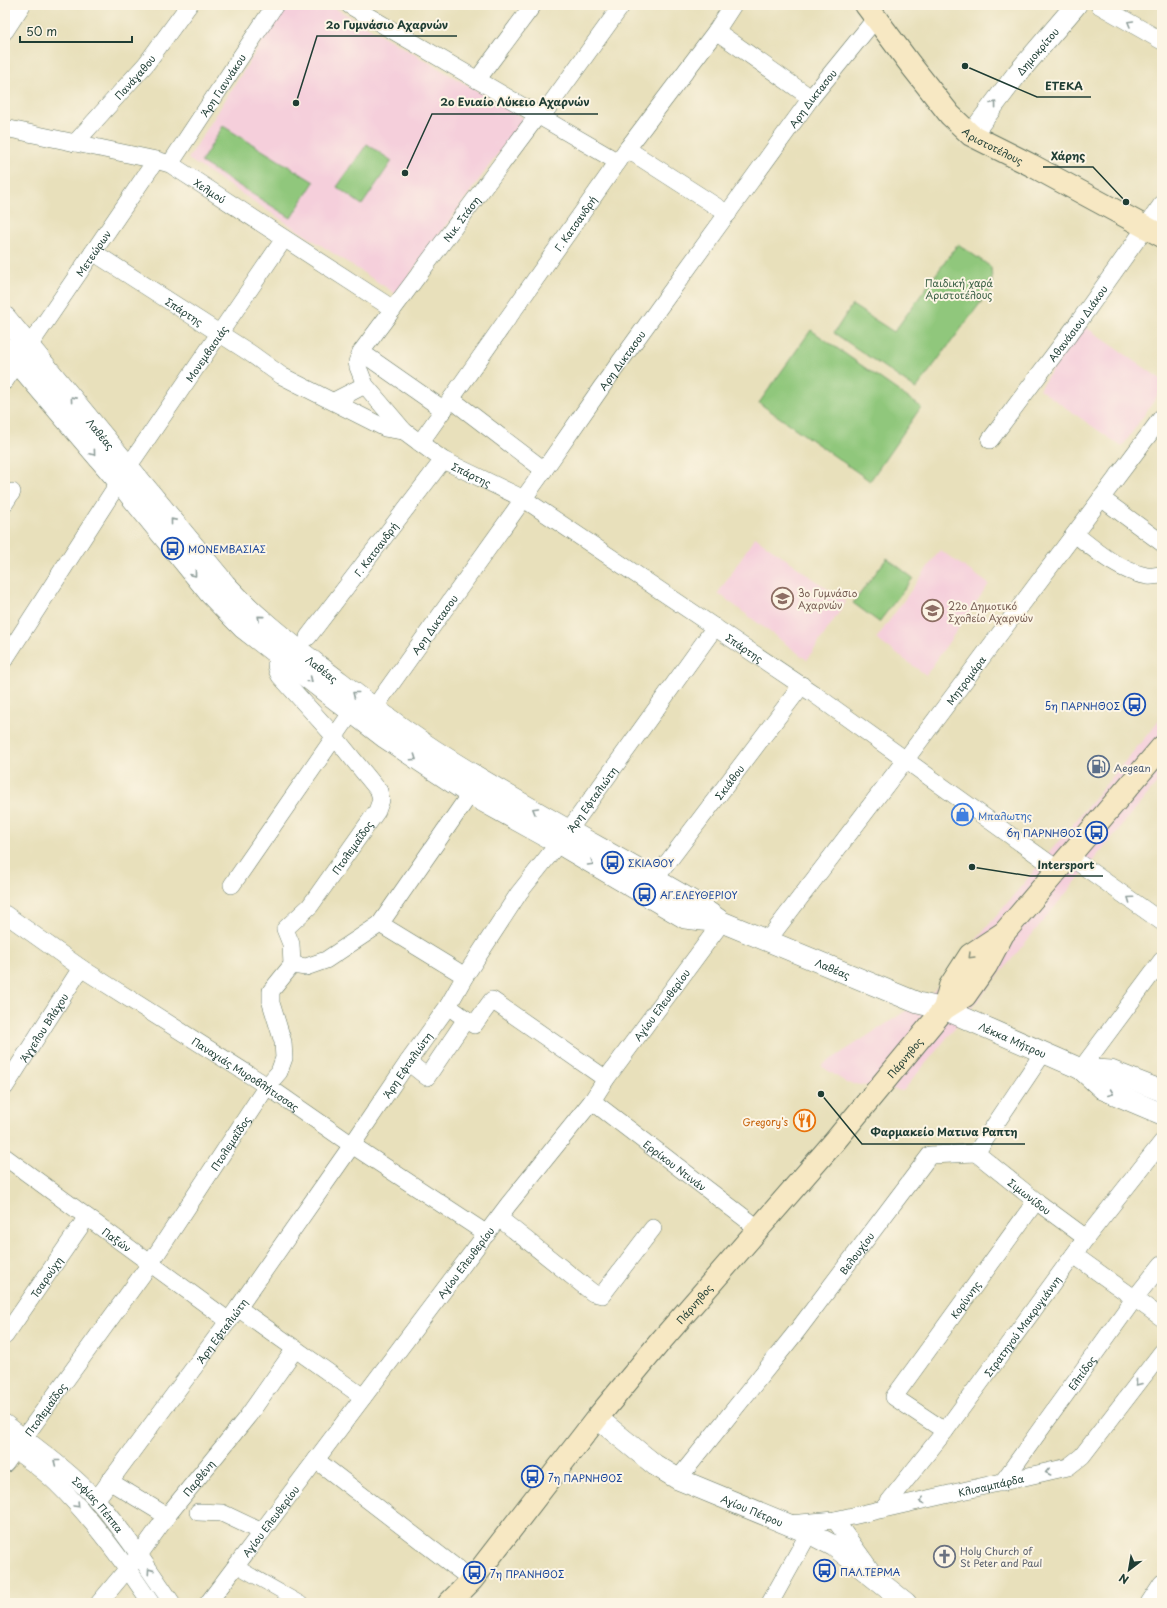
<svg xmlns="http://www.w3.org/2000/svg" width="1167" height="1608" viewBox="0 0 1167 1608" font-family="'Playpen Sans',sans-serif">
  <rect width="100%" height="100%" fill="#fcf5e5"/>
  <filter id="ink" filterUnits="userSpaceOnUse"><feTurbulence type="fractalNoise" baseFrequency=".025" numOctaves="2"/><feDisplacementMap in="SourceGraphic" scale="8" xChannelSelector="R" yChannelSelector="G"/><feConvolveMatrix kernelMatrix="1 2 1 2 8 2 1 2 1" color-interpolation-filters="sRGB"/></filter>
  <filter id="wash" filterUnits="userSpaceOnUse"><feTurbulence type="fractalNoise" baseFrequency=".012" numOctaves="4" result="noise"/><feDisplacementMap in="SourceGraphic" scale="16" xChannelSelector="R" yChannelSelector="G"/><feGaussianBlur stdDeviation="0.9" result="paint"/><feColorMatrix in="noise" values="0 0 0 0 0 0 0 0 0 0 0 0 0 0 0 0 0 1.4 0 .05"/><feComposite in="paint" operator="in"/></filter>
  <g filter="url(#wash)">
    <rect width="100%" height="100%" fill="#e8e0bb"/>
    <!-- built -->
    <path fill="#f5cfdb" d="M285 5H330L524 118 396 294 188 159Z
      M1083 325 1162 380V389L1122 447 1039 389Z
      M755 537 846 602 807 660 718 593Z
      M940 550 989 584 926 675 876 639Z
      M1162 717V777L903 1091 847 1083 821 1066 918 1003 934 991Z"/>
    <!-- green -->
    <path fill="#90c77b" stroke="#588258" d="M223 126 314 182 291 218 201 162Z
      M367 144 392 161 362 205 337 187Z
      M958 244 991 267 992 282 990 290 916 389 834 333 852 305 894 332Z
      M811 330 921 407 870 481 759 403Z
      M887 558 913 578 879 622 853 603Z"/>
  </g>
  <g filter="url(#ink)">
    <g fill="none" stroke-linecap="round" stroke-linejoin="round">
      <defs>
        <path id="pedestrian" d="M236 1566 301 1603"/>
        <g id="minor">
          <path d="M349 5 618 162"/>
          <path d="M1099 5 1162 41"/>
          <path d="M5 31 22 5"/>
          <path d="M716 31 811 98"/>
          <path d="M477 80 533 5"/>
          <path id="s1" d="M5 128 156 160 170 164 393 309"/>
          <path id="s2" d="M75 143 146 64 189 5"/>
          <path d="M627 149 728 214"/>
          <path id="s3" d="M170 164 275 5"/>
          <path id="s4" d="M93 252 250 353 282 376 385 428 404 431"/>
          <path id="s5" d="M29 346 156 160"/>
          <path id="s6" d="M361 352 357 362 358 367 365 385 404 431 443 460 524 499 814 694 1057 869"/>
          <path d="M5 381 17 363"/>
          <path d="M451 399 544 470"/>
          <path d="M334 401 365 385"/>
          <path id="s7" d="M444 410 361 352 538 115 547 109 622 5"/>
          <path id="s8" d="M990 440 1080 320 1162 204"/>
          <path id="s9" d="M420 443 627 149 716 31 733 5"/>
          <path id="s10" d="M128 467 284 239"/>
          <path d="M1101 498 1162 543"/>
          <path d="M5 503 12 492"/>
          <path d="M1075 534C1096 551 1119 571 1147 576 1151 577 1157 575 1162 575"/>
          <path id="s11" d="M308 637 443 460"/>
          <path d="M5 659 119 482"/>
          <path id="s12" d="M374 708 544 470 601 388 811 98 876 18"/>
          <path d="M1069 856 1162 922"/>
          <path id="s13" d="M655 879 802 685"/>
          <path d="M232 885 351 713"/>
          <path id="s14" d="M5 914 81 968 267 1086 352 1145 487 1234"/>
          <path d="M380 924 465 976"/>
          <path id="s15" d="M767 941 906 759 1162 417"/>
          <path d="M292 965 306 967 326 960 380 924 477 784"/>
          <path d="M448 1006 474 1025 492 1000 606 1079"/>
          <path d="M408 1062 427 1077 466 1019"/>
          <path d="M1081 1069 1162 960"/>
          <path id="s16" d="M5 1087 81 968"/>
          <path id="s17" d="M592 1101 759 1229"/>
          <path id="s18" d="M976 1153 1036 1201 1086 1238"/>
          <path d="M976 1153 1043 1053"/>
          <path id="s19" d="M5 1157 229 1321"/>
          <path d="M499 1218 593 1293 602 1295 653 1228"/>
          <path d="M1074 1255 1162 1318"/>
          <path d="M238 1308 363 1397"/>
          <path id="s20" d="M5 1336 87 1217"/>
          <path id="s21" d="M5 1423C36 1447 69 1470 96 1499 124 1531 148 1568 172 1603"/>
          <path id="s22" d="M945 1431 894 1397 1036 1201"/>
          <path d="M5 1443C22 1456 41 1468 56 1483 92 1518 123 1561 151 1603"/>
          <path d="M316 1460 472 1580"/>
          <path id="s23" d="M5 1464 150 1264 267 1086 279 1072 284 1058 283 1042 271 1003V991L292 965 291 944 285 929 310 906 377 811 381 800 379 791 334 736 280 676C272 662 277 658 286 647"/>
          <path id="s24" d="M678 1479 797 1331 930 1155 976 1153"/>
          <path d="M109 1481 167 1516"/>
          <path id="s25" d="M1002 1483 1134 1299 1162 1264"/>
          <path id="s26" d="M96 1500 238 1308 352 1145 408 1062 448 1006 465 976 519 893 569 830 715 627"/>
          <path id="s27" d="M883 1509 945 1431 1086 1238 1162 1142"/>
          <path d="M198 1512 222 1513 262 1532"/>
          <path d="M835 1520 871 1570"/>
          <path id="s28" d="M789 1524 835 1520 1068 1467 1082 1456 1162 1352"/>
          <path id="s29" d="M99 1603 139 1555 167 1516 248 1416 295 1349"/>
          <path id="s30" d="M208 1603 508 1205 592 1101 606 1079 722 922"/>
          <path d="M770 1603 809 1533"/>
          <path d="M1149 1603 1162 1583"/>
        </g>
        <g id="tertiary">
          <path id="s31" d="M971 135 1017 74 1076 5"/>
          <path id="s32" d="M5 317 225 584C256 618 292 645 328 673 366 702 403 731 443 756 525 808 611 853 694 902L722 922 918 1003 944 1009 1081 1069 1111 1071 1162 1091"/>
          <path d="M5 348 119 482 210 594 243 628 384 737 470 794 558 843 685 918 720 922"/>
          <path d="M1081 1069 1103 1089 1162 1114"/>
          <path id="s33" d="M597 1418 655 1465 678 1479 809 1533 834 1546 906 1603"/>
        </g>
        <g id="secondary">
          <path id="s34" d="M866 5 910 64 950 115 971 135 1031 165 1162 236"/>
          <path d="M944 1009 950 986 970 955 1002 934"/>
          <path id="s35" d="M449 1603 472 1580 597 1418 660 1342 835 1141 944 1009 965 996 986 966 1003 934 1162 747"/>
        </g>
      </defs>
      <!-- pedestrian casing -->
      <use href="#pedestrian" stroke="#657663" stroke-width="14"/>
      <!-- minor casing -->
      <use href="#minor" stroke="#657663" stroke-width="18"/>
      <!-- tertiary casing -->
      <use href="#tertiary" stroke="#657663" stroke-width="22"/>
      <!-- secondary casing -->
      <use href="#secondary" stroke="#657663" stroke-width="24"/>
      <!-- pedestrian -->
      <use href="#pedestrian" stroke="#fff" stroke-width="13"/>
      <!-- minor -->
      <use href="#minor" stroke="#fff" stroke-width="17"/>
      <!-- tertiary -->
      <use href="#tertiary" stroke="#fff" stroke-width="21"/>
      <!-- secondary -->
      <use href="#secondary" stroke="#f7e8c3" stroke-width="22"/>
    </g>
    <!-- one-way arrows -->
    <defs><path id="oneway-chevron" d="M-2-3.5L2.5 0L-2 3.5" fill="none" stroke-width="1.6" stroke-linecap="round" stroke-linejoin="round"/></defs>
    <g stroke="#8f9e9a">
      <use href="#oneway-chevron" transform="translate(1130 23) rotate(-150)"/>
      <use href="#oneway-chevron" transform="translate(994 104) rotate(-53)"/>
      <use href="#oneway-chevron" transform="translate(73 399) rotate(-130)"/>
      <use href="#oneway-chevron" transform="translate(93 453) rotate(50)"/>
      <use href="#oneway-chevron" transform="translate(173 521) rotate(-129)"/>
      <use href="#oneway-chevron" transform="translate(194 574) rotate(51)"/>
      <use href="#oneway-chevron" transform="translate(260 618) rotate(-140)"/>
      <use href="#oneway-chevron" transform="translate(310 680) rotate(38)"/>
      <use href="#oneway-chevron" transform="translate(355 694) rotate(-142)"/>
      <use href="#oneway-chevron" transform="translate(414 758) rotate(34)"/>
      <use href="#oneway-chevron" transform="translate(535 810) rotate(-150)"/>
      <use href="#oneway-chevron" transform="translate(591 863) rotate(31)"/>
      <use href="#oneway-chevron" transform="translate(1130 899) rotate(-145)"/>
      <use href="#oneway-chevron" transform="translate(1111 1093) rotate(22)"/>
      <use href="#oneway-chevron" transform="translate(1138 1383) rotate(128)"/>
      <use href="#oneway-chevron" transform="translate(56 1462) rotate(-142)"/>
      <use href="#oneway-chevron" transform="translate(1048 1472) rotate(167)"/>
      <use href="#oneway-chevron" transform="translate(922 1501) rotate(167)"/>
      <use href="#oneway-chevron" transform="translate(77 1505) rotate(47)"/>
      <use href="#oneway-chevron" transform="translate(150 1571) rotate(-125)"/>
    </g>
    <use stroke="#8b927c" href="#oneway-chevron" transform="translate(971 956) rotate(135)"/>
  </g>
  <!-- icons -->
  <defs>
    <symbol id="bus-ring" viewBox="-11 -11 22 22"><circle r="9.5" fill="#fcf5e5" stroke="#1a4fb4" stroke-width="1.5"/><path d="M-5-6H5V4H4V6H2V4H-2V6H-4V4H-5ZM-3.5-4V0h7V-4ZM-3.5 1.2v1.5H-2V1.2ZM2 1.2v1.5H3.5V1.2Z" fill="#1a4fb4"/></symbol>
    <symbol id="school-ring" viewBox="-11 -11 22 22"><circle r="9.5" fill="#fcf5e5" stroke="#8d6e63" stroke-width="1.5"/><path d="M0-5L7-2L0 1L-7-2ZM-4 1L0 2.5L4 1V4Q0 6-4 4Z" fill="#8d6e63"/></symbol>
    <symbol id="fuel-ring" viewBox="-11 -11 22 22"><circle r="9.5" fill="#fcf5e5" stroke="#5c6f8a" stroke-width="1.5"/><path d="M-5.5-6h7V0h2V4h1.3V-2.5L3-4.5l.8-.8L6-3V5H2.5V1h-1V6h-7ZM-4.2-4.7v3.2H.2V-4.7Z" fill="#5c6f8a"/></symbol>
    <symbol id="shop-ring" viewBox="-11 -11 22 22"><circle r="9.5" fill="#fcf5e5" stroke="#3f7fe0" stroke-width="1.5"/><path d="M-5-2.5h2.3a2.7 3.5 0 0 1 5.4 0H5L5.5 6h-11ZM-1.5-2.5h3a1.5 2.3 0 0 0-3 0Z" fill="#3f7fe0"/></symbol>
    <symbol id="restaurant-ring" viewBox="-11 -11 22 22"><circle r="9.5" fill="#fcf5e5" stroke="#e8710a" stroke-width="1.5"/><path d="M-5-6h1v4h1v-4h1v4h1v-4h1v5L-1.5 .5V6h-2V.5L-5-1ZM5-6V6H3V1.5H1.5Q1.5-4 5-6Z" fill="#e8710a"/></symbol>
    <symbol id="church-ring" viewBox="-11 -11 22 22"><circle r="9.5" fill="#fcf5e5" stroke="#6b7280" stroke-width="1.5"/><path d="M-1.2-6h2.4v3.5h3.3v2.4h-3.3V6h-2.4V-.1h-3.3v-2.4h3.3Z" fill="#6b7280"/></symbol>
  </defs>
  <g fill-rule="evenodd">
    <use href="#bus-ring" x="160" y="536" width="25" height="25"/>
    <use href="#school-ring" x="770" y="586" width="25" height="25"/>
    <use href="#school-ring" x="920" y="598" width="25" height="25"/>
    <use href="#bus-ring" x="1122" y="692" width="25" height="25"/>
    <use href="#fuel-ring" x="1086" y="754" width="25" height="25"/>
    <use href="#shop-ring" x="950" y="802" width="25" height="25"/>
    <use href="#bus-ring" x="1084" y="820" width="25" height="25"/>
    <use href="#bus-ring" x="600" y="850" width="25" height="25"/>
    <use href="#bus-ring" x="632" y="882" width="25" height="25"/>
    <use href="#restaurant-ring" x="792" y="1108" width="25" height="25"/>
    <use href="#bus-ring" x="520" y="1464" width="25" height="25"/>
    <use href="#church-ring" x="932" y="1544" width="25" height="25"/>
    <use href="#bus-ring" x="812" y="1558" width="25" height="25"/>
    <use href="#bus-ring" x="462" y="1560" width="25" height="25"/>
  </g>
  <g text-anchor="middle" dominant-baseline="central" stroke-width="4" stroke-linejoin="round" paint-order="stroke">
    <!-- street labels -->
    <g font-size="10" fill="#1f3d34" stroke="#fcf5e5">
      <text stroke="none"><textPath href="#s31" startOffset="107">Δημοκρίτου</textPath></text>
      <text stroke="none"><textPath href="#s2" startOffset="89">Πανάγαθου</textPath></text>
      <text stroke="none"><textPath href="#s3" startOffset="95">Άρη Γιαννάκου</textPath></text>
      <text stroke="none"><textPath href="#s12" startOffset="751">Αρη Δικτασου</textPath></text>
      <text stroke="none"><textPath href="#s34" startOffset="192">Αριστοτέλους</textPath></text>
      <text stroke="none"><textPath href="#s1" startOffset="217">Χελμού</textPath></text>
      <text stroke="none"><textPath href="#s7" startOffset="268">Νικ. Στάση</textPath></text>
      <text stroke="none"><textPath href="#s9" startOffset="269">Γ. Κατσανδρή</textPath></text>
      <text stroke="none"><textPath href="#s5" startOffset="113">Μετεώρων</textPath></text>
      <text stroke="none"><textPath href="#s4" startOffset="109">Σπάρτης</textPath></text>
      <text stroke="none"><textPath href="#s8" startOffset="146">Αθανάσιου Διάκου</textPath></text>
      <text stroke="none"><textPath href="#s10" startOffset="138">Μονεμβασιάς</textPath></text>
      <text stroke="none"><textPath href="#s12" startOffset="427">Αρη Δικτασου</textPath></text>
      <text stroke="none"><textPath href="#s32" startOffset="151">Λαθέας</textPath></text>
      <text stroke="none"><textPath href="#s6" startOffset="176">Σπάρτης</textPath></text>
      <text stroke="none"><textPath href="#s11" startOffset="111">Γ. Κατσανδρή</textPath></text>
      <text stroke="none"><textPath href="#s12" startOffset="103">Αρη Δικτασου</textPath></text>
      <text stroke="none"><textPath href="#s6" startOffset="500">Σπάρτης</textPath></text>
      <text stroke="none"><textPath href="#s32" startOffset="475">Λαθέας</textPath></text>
      <text stroke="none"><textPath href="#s15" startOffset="328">Μητρομάρα</textPath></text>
      <text stroke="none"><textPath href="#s13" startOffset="122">Σκιάθου</textPath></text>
      <text stroke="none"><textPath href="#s26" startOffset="859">Άρη Εφταλιώτη</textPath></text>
      <text stroke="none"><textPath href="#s23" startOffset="739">Πτολεμαΐδος</textPath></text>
      <text stroke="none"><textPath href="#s32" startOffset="1069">Λαθέας</textPath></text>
      <text stroke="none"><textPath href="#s30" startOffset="751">Αγίου Ελευθερίου</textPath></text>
      <text stroke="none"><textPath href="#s16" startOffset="71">Άγγελου Βλάχου</textPath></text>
      <text stroke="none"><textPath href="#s32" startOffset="1263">Λέκκα Μήτρου</textPath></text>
      <text stroke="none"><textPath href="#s35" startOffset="711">Πάρνηθος</textPath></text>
      <text stroke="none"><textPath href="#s26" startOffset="535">Άρη Εφταλιώτη</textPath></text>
      <text stroke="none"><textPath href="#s14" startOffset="289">Παναγιάς Μυροβλήτισσας</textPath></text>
      <text stroke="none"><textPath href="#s23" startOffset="392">Πτολεμαΐδος</textPath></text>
      <text stroke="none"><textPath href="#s17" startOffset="105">Ερρίκου Ντινάν</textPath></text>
      <text stroke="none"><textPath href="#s18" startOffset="69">Σιμωνίδου</textPath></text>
      <text stroke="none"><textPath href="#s19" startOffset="139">Παξών</textPath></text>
      <text stroke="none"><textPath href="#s24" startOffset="288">Βελουχίου</textPath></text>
      <text stroke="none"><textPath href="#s30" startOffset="427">Αγίου Ελευθερίου</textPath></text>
      <text stroke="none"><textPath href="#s20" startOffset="72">Τσαρούχη</textPath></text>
      <text stroke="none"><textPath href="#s22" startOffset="182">Κορίννης</textPath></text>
      <text stroke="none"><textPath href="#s35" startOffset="387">Πάρνηθος</textPath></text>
      <text stroke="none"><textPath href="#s27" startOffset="230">Στρατηγού Μακρυγιάννη</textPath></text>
      <text stroke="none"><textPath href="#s26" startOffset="211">Άρη Εφταλιώτη</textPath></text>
      <text stroke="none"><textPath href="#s25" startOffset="136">Ελπίδος</textPath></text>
      <text stroke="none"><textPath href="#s23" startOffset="68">Πτολεμαΐδος</textPath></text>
      <text stroke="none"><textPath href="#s29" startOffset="160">Παρθένη</textPath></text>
      <text stroke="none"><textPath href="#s28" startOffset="206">Κλισαμπάρδα</textPath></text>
      <text stroke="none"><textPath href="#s21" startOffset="124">Σοφίας Πέππα</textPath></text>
      <text stroke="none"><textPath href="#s33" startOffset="182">Αγίου Πέτρου</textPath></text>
      <text stroke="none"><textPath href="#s30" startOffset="103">Αγίου Ελευθερίου</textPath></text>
    </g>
    <!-- park labels -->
    <g font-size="10" fill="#3b6046" stroke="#fcf5e5">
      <text x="959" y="282">Παιδική χαρά<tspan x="959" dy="12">Αριστοτέλους</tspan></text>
    </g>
    <!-- transit labels -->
    <g font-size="10" fill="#164399" stroke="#fcf5e5" text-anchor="start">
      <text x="188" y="548">ΜΟΝΕΜΒΑΣΙΑΣ</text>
      <text x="1120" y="705" text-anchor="end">5η ΠΑΡΝΗΘΟΣ</text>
      <text x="1082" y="832" text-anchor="end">6η ΠΑΡΝΗΘΟΣ</text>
      <text x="628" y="862">ΣΚΙΑΘΟΥ</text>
      <text x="660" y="894">ΑΓ.ΕΛΕΥΘΕΡΙΟΥ</text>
      <text x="548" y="1477">7η ΠΑΡΝΗΘΟΣ</text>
      <text x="840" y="1571">ΠΑΛ.ΤΕΡΜΑ</text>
      <text x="490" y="1573">7η ΠΡΑΝΗΘΟΣ</text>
    </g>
    <!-- education labels -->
    <g font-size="10" fill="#785e54" stroke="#fcf5e5" text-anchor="start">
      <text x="798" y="592">3ο Γυμνάσιο<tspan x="798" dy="12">Αχαρνών</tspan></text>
      <text x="948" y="605">22ο Δημοτικό<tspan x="948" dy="12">Σχολείο Αχαρνών</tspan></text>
    </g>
    <!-- service labels -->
    <g font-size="10" fill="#4e5e75" stroke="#fcf5e5" text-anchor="start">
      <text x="1114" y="767">Aegean</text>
    </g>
    <!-- shop labels -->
    <g font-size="10" fill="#366cbe" stroke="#fcf5e5" text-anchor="start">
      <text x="978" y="815">Μπαλωτης</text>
    </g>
    <!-- food labels -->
    <g font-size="10" fill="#c56008" stroke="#fcf5e5" text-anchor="end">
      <text x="788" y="1121">Gregory's</text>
    </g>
    <!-- worship labels -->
    <g font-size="10" fill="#5b616d" stroke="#fcf5e5" text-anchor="start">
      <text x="960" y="1550">Holy Church of<tspan x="960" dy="12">St Peter and Paul</tspan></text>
    </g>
  </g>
  <!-- callouts -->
  <path fill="none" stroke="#1f3d34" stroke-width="1.5" d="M296 103L317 36H457M965 66L1037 97H1091M405 173L432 114H598M1126 202L1093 167H1043M972 867L1030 876H1103M821 1094L862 1144H1025"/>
  <g fill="#1f3d34" stroke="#fcf5e5" stroke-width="1.5">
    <circle cx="296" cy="103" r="4"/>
    <circle cx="965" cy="66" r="4"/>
    <circle cx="405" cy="173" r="4"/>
    <circle cx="1126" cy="202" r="4"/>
    <circle cx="972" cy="867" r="4"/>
    <circle cx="821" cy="1094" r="4"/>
  </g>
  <g font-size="11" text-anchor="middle" font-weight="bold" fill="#1f3d34" stroke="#fcf5e5" stroke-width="4" stroke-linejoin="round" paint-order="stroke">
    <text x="387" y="29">2ο Γυμνάσιο Αχαρνών</text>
    <text x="1064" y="90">ΕΤΕΚΑ</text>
    <text x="515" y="106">2ο Ενιαίο Λύκειο Αχαρνών</text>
    <text x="1068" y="160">Χάρης</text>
    <text x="1066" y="869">Intersport</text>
    <text x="944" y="1136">Φαρμακείο Ματινα Ραπτη</text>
  </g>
  <!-- margin -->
  <rect width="1167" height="1608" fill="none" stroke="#fcf5e5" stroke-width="20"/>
  <!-- north arrow -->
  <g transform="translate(1129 1570) rotate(211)" stroke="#fcf5e5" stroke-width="3" paint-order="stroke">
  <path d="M0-3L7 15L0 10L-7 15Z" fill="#1f3d34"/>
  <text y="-6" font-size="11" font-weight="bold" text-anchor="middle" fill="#1f3d34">N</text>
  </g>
  <!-- scale -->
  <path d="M20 36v6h112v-6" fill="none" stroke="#1f3d34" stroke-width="2"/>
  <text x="26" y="36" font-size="12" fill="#1f3d34" stroke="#fcf5e5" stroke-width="3" paint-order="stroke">50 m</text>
</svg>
